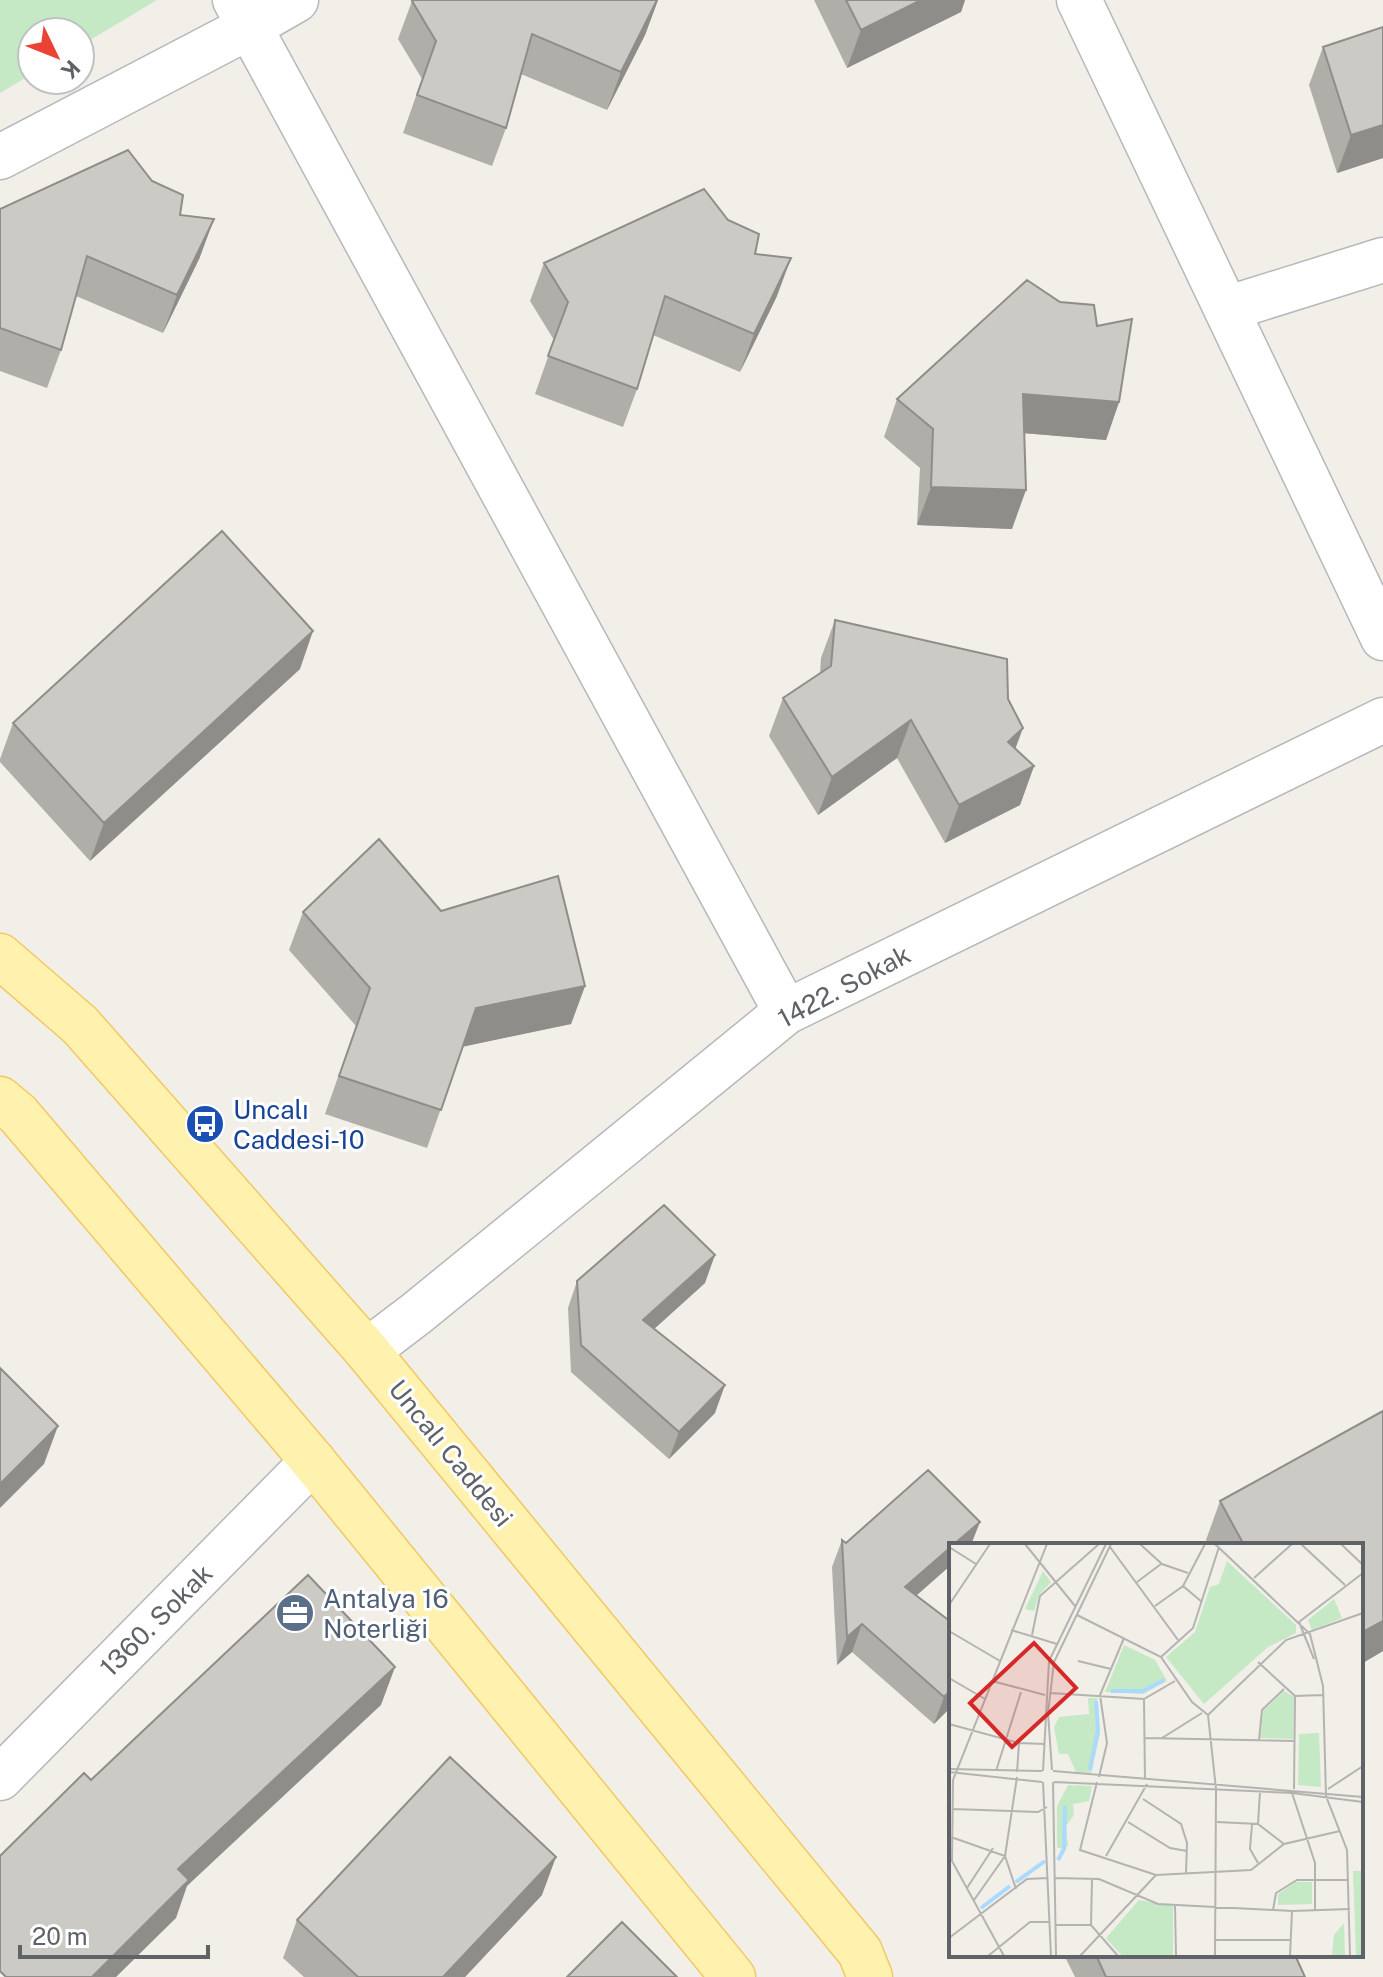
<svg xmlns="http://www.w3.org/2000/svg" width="1383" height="1977" viewBox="0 0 1383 1977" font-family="'Public Sans',sans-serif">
  <rect width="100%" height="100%" fill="#f1efe8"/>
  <!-- green -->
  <path fill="#c5e8c5" d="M0 0H157L80 46V32H32V74L0 93Z"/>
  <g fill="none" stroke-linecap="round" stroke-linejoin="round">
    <defs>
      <path id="minor" d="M235 0 786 1012
        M1079 0 1383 638
        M0 157 249 27 296 0
        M1226 309 1383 260
        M367 1351 417 1313 786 1012 1383 720
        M0 1778 313 1461"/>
      <path id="primary" d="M0 956 80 1025 367 1351 860 1952 870 1977
        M0 1099 18 1114 313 1461 733 1977"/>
    </defs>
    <!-- minor casing -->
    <use href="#minor" stroke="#b5b8bc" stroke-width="47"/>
    <!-- primary casing -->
    <use href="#primary" stroke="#f2c960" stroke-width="47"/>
    <!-- minor -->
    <use href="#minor" stroke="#fff" stroke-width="44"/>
    <!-- primary -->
    <use href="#primary" stroke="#fff2af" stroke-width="44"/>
  </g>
  <!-- wall -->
  <path fill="#afaea9" d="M658 0 645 35 607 110 521 74 506 128 492 166 403 133 422 79 398 39 412 1Z
    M814 0H965L961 12 847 68Z
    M1323 47 1383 158 1337 173 1309 85Z
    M152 181 180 215 200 257 163 333 76 296 61 350 47 388 0 371V209Z
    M755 254 777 296 740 372 653 335 637 389 623 427 535 394 554 340 530 301 544 263Z
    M1097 326 1119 402 1106 440 1024 433 1012 529 917 525 920 468 884 437 897 399Z
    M835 620 1008 699 1015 749 1034 766 1020 805 945 843 897 758 818 815 769 736 783 698 820 673 821 658Z
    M300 669 90 861 0 762V759L13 723Z
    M441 911 585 986 571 1024 463 1046 427 1148 325 1114 356 1026 289 950 303 912Z
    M577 1281 705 1283 654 1329 715 1413 669 1459 571 1372 568 1308Z
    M1383 1411V1651L1361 1664V1545H1209L1206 1540 1220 1501Z
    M842 1540 846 1543 951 1565 916 1596 951 1707 934 1724 852 1652 837 1665 832 1567Z
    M542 1895 465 1977H304L283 1958 297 1920Z
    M1064 1955H1295L1305 1977H1075Z"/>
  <!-- shaded-wall -->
  <path fill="#8f8d8a" d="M658 0 645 35 607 110 621 72Z
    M921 0H965L961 12 847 68 861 30Z
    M1383 125V158L1337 173 1351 135Z
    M214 219 200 257 163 333 177 295Z
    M791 258 777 296 740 372 754 334Z
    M1023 394 1119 402 1106 440 1009 432Z
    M931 487 1026 490 1012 529 917 525Z
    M313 631 300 669 90 861 104 823Z
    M911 720 897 758 818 815 832 777Z
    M1023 728 1009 766 1008 742Z
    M1034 766 1020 805 945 843 959 805Z
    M585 986 571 1024 462 1047 476 1008Z
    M715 1255 705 1283 633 1348 643 1320Z
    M725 1385 715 1413 669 1459 679 1432Z
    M58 1426 44 1464 0 1508V1484Z
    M980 1522 971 1545H953Z
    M951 1547V1565L895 1614 905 1587Z
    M1383 1621V1651L1361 1664V1633Z
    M862 1624 852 1652 837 1665 847 1637Z
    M395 1667 381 1705 187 1886 176 1918 116 1977H92L178 1869Z
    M951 1690V1707L934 1724 944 1697Z
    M556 1857 542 1895 465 1977H443Z"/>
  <!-- building -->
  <path fill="#cccac5" stroke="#8f8d8a" stroke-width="2" d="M415 0H657L621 72 532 34 506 128 417 95 436 41 412 1Z
    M846 0H921L861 30Z
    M1383 27V125L1351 135 1323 47Z
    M128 150 152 181 183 195 180 215 214 219 177 295 87 256 61 350 0 328V209Z
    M704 189 728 220 759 234 755 254 791 258 754 334 665 296 637 389 548 356 568 302 544 263Z
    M1027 280 1060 302 1094 305 1097 326 1132 319 1119 402 1023 394 1026 490 931 487 933 429 897 399Z
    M222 531 313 631 104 823 13 723Z
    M835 620 1007 659 1008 699 1023 728 1008 742 1034 766 959 805 911 720 832 777 783 698 831 666Z
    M379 839 441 911 558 876 585 986 476 1008 441 1110 339 1076 370 988 303 912Z
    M664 1205 715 1255 643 1320 725 1385 679 1432 581 1345 577 1281Z
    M0 1368 58 1426 0 1484Z
    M1383 1411V1621L1361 1633V1545H1244L1220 1501Z
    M928 1470 980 1522 953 1545H951V1547L905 1587 951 1622V1690L944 1697 862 1624 847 1637 842 1540 846 1543Z
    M308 1575 395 1667 178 1869 189 1880 92 1977H6L0 1971V1856L84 1773 91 1780Z
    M450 1757 556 1857 443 1977H358L297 1920Z
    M622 1922 677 1977H567Z
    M1096 1955H1295L1305 1977H1106Z"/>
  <!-- icons -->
  <defs>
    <symbol id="bus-disc" viewBox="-11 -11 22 22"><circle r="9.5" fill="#1a4fb4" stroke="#fff"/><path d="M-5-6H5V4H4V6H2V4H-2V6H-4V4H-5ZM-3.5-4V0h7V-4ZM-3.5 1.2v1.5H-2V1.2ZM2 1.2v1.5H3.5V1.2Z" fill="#fff"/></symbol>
    <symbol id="office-disc" viewBox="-11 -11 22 22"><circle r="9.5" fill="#5c6f8a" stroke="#fff"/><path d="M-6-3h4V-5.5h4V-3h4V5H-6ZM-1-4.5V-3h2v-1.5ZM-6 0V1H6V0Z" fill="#fff"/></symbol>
  </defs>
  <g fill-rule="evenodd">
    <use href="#bus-disc" x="183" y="1102" width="44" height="44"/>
    <use href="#office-disc" x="273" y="1591" width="44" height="44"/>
  </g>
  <g text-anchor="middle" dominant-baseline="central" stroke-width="6" stroke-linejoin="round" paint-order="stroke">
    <!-- street labels -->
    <g font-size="26" fill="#5f6368" stroke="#fff">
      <text transform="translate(844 986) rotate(-28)">1422. Sokak</text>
      <text transform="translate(451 1453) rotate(51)">Uncalı Caddesi</text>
      <text transform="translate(156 1620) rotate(-45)">1360. Sokak</text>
    </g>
    <!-- transit labels -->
    <g font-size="26" fill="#164399" stroke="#fff" text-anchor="start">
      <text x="233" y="1109">Uncalı<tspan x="233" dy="30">Caddesi-10</tspan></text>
    </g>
    <!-- service labels -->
    <g font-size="26" fill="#4e5e75" stroke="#fff" text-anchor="start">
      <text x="323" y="1598">Antalya 16<tspan x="323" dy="30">Noterliği</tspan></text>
    </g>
  </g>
  <!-- overview -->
  <g transform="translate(949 1543)">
    <rect width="414" height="414" fill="#f1efe8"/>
    <path d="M278 18 347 82V90L319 104 255 161 217 114 246 89 261 44 270 41ZM94 28 102 39 90 52 85 68 76 66ZM385 56 393 75 363 87 359 77ZM175 102 206 117 218 138 194 151 156 149ZM335 148 345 154 344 196 311 195 314 168ZM139 155H148L151 191 142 230 127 229 119 211H110L105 184 110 174 140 171ZM370 190 372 244 349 242 350 191ZM119 242 143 243 140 258 124 261 125 272 117 283 119 303 113 306 108 304V263ZM404 328H414V413H407ZM347 339H363V361L329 362V351ZM190 357 224 363V413H173L157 395ZM395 380 396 413H383L385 392Z" fill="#c5e8c5"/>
    <path fill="none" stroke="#aadaff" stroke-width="4" d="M162 148H194L215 137M141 227 149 187 147 158M109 317 115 306 116 263M67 339 96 318M32 365 61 343"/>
    <path fill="none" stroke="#b3b3b1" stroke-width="2" d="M76 1 126 63M191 1 213 21 239 30M266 1 361 91 374 143 377 253 398 307 401 413M352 1 396 42M392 1 414 22M0 4 27 21M161 4 229 97M305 35 343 1M188 39 212 21M234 43 253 59M0 62 41 1M206 63 234 43 256 1M128 72 212 114 243 159 259 172M350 79 414 30M350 79 365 116M62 87 108 101M0 88 51 118M83 92 91 53 150 1M212 114 244 85 270 4M129 118 162 126M309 119 346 153 345 246M0 135 36 156M43 138 96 152M101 150 195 156 226 138M346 153 374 152M195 156 196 237M259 172 267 246 266 413M259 172 337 97 414 70M0 181 70 200 95 201M196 195 345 198M213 195 253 170M310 197 313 167 335 146M0 226 93 228M103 227 99 170 105 119 162 1M47 228 72 149M94 228 100 118 157 1M104 228 414 254M0 229 93 239M68 229 70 200M150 234 158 200 151 152 175 95M94 239 102 413M104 239 107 413M105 239 343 250 414 259M148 239 131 307 207 332 302 327 335 301 391 288M379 246 414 223M343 250 366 320V367M194 256 232 281 238 300 237 330M3 266 89 269 98 264M179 279 221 305 238 308M268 279 309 281 335 301M303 281 301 306 309 320M309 281 311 248M2 294 56 313 25 357M157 313 198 241M106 335 150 336 209 361 343 368 341 413M18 345 44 305M67 346 56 313 68 234M226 362 227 413M324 367 327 350 348 337H400M343 368 401 366M106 382H142L169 413M142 382 143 337M0 395 78 336 99 335M266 397H342M39 413 81 379H100M55 413 3 318 4 237 98 1M131 413 207 332"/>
    <path fill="#d62828" fill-opacity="0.15" stroke="#d62828" stroke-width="4" d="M85 100 127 145 63 204 21 160Z"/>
    <rect width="414" height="414" fill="none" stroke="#5f6368" stroke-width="4"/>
  </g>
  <!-- north arrow -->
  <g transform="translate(56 56) rotate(133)"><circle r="38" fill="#ffffff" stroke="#bfc1c3" stroke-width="2"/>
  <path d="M0-6L14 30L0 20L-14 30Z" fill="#ea4335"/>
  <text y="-12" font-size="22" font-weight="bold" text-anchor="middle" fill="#5f6368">K</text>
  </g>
  <!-- scale -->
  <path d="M20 1945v12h188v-12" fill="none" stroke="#5f6368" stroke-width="4"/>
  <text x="32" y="1945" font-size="24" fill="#5f6368" stroke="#ffffff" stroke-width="6" paint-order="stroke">20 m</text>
</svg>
